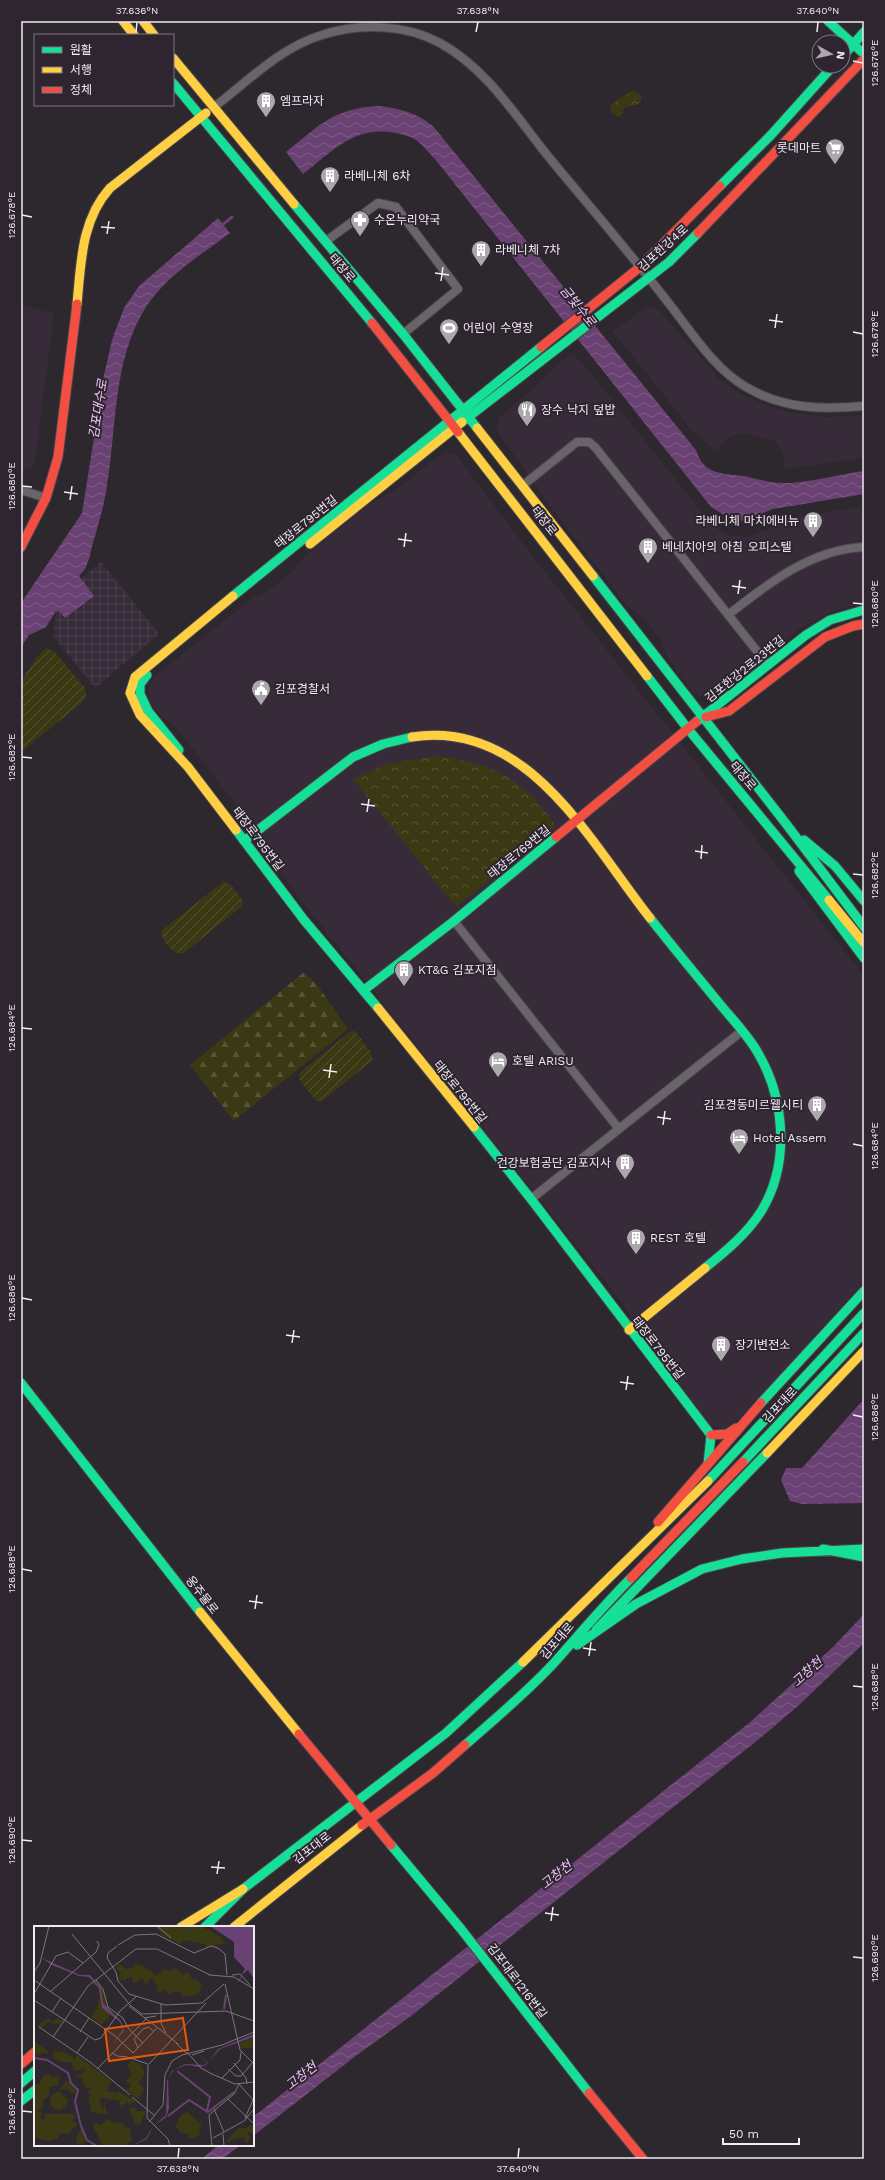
<svg xmlns="http://www.w3.org/2000/svg" width="885" height="2180" viewBox="0 0 885 2180" font-family="'Work Sans','Noto Sans KR',sans-serif">
  <defs>
    <pattern id="industrial-grid" width="8" height="8" patternUnits="userSpaceOnUse"><rect width="8" height="8" fill="#372b39"/><path d="M0 4h8M4 0v8" fill="none" stroke="#4b404c"/></pattern>
    <pattern id="forest-firs" width="22" height="20" patternUnits="userSpaceOnUse"><rect width="22" height="20" fill="#3b3814"/><path d="M5 1l3.5 6h-7zM16 11l3.5 6h-7z" fill="#585537"/></pattern>
    <pattern id="park-crowns" width="20" height="18" patternUnits="userSpaceOnUse"><rect width="20" height="18" fill="#3b3814"/><path d="M2 6a3 3 0 1 1 6 0M12 15a3 3 0 1 1 6 0" fill="none" stroke="#585537"/></pattern>
    <pattern id="garden-furrows" width="10" height="10" patternUnits="userSpaceOnUse"><rect width="10" height="10" fill="#3b3814"/><path d="M-1 1l2-2M0 10L10 0M9 11l2-2" fill="none" stroke="#585537"/></pattern>
    <pattern id="water-waves" width="16" height="10" patternUnits="userSpaceOnUse"><rect width="16" height="10" fill="#6a4173"/><path d="M0 5q4-4 8 0t8 0" fill="none" stroke="#805d87"/></pattern>
  </defs>
  <rect width="100%" height="100%" fill="#2d282d"/>
  <!-- built -->
  <path fill="#372b39" d="M21 304 54 314 35 460 33 467 22 471Z
    M651 306 659 310 719 379 737 392 771 407 788 412 828 417 864 415V458L785 469 784 457 776 441 746 434 734 435 727 438 717 451 692 431 613 331 645 308Z
    M571 353 580 360 708 520 720 531 729 535 748 537 798 517 864 506V602L831 612 801 628 720 694 711 698 701 697 693 693 665 653 661 640 643 618 629 608 552 509 497 431 498 419 504 413 537 386 554 367Z
    M445 452 452 453 457 456 527 549 864 976V1282L741 1418 725 1429 711 1426 706 1421 645 1343 624 1305 297 895 263 850 244 814 174 725 161 716 149 700 150 683 155 676 250 600 266 592 293 571 304 557 371 503 397 489 437 457Z"/>
  <!-- industrial -->
  <path fill="url(#industrial-grid)" d="M101 562 159 634 95 688 53 636 56 611 93 596 81 579Z"/>
  <!-- forest -->
  <path fill="url(#forest-firs)" d="M304 972 318 986 348 1029 236 1119 233 1120 190 1065Z"/>
  <!-- park -->
  <path fill="url(#park-crowns)" d="M634 90 642 96 640 104 625 107 621 116H616L610 111V107L618 99Z
    M437 756C492 763 526 780 556 827L456 907 353 779 387 764Z"/>
  <!-- garden -->
  <path fill="url(#garden-furrows)" d="M46 648 54 651 85 688 86 696 85 700 21 752V681L37 657Z
    M223 882 230 884 243 901 241 907 185 952 181 954C172 953 164 942 161 934L162 930Z
    M351 1031H355L370 1051 373 1060 322 1101H316L299 1079 300 1072Z"/>
  <!-- water -->
  <path fill="url(#water-waves)" d="M377 106C398 108 416 112 433 126L696 450C704 475 721 473 743 476 755 478 769 483 782 483 804 484 841 474 864 471V494L773 509 744 521 729 518 711 507 435 159C429 153 423 145 416 140 410 136 402 134 395 133 355 125 333 151 303 174L286 152C319 126 332 109 377 106Z
    M218 218 230 233C201 255 166 276 146 307 112 360 117 431 106 492 102 515 94 537 89 559L85 569 79 576 94 596 65 618 59 611H56L46 627 29 635 21 647V603L82 513 104 375 112 340 124 308 139 286Z
    M864 1399V1503L802 1504 790 1501 781 1480 786 1468H802Z
    M864 1614V1643L798 1706 764 1735 411 2016 357 2055 253 2136V2117L749 1723 833 1647Z
    M218 2145H241L222 2159H202Z"/>
  <g fill="none" stroke-linecap="round" stroke-linejoin="round">
    <!-- stream -->
    <path stroke="#6a4173" stroke-width="3" d="M221 226 232 217"/>
    <defs>
      <path id="street" d="M214 107C247 82 281 47 322 35 359 23 405 24 440 43 488 69 519 121 552 161 591 208 630 253 667 301 691 331 713 368 746 387 783 409 823 410 864 406
        M326 241 378 203 396 207 458 289 403 334
        M522 486 577 442H589L595 447 768 665
        M21 490 46 498
        M728 615C767 584 812 549 864 547
        M454 921 619 1129
        M531 1199 742 1031"/>
      <path id="fast" d="M828 21 864 54
        M843 56 864 32
        M173 83 372 323
        M720 186 771 135 833 66
        M294 204 403 334 477 428
        M462 422 669 262 698 233
        M593 576 787 825 864 927
        M233 596 541 347
        M147 675 140 684V694L148 711 179 750
        M647 676 688 729 829 900
        M696 722 806 635 830 620 864 610
        M236 830 304 920 378 1008
        M804 840 835 866 864 901
        M244 841 353 757 383 744 412 737
        M799 871 864 958
        M650 918C673 947 696 975 719 1003 732 1019 748 1035 758 1053 785 1099 790 1163 762 1210 748 1233 726 1251 705 1268
        M364 990 454 921 556 837
        M474 1127 531 1199 711 1435
        M21 1383 200 1612
        M761 1403 864 1291
        M743 1462 864 1333
        M708 1464 711 1435
        M708 1481 864 1313
        M823 1549 864 1557
        M596 1630 767 1453
        M577 1645 636 1604 702 1569 742 1559 782 1553 864 1549
        M465 1745C495 1719 526 1693 553 1664 579 1635 604 1605 631 1578
        M391 1845 461 1929 589 2093
        M205 1927 243 1889 446 1733 523 1662
        M21 2083 35 2071
        M21 2101 35 2090"/>
      <path id="slow" d="M123 21 134 35
        M143 21 154 35
        M173 58 294 204
        M77 304C81 264 81 220 110 188L206 113
        M477 428 593 576
        M458 432 647 676
        M310 544 462 422
        M233 596 135 677 130 693 140 715 188 767 236 830
        M412 737C528 719 590 842 650 918
        M829 900 864 943
        M378 1008 474 1127
        M629 1330 705 1268
        M767 1453 864 1351
        M200 1612 299 1734
        M523 1662 708 1481
        M181 1927 243 1889
        M234 1927 362 1825"/>
      <path id="jam" d="M698 233 864 59
        M372 323 458 432
        M541 347 640 267 720 186
        M21 547 46 498 58 457 77 304
        M706 717 729 711 825 637 853 626 864 624
        M556 837 696 722
        M711 1435 727 1434 736 1428
        M658 1522 761 1403
        M631 1578 743 1462
        M299 1734 391 1845
        M362 1825 433 1773 465 1745
        M21 2064 35 2052
        M589 2093 643 2159"/>
    </defs>
    <!-- street casing -->
    <use href="#street" stroke="#49454a" stroke-width="10"/>
    <!-- fast casing -->
    <use href="#fast" stroke="#49454a" stroke-width="11"/>
    <!-- slow casing -->
    <use href="#slow" stroke="#49454a" stroke-width="11"/>
    <!-- jam casing -->
    <use href="#jam" stroke="#49454a" stroke-width="11"/>
    <!-- street -->
    <use href="#street" stroke="#686469" stroke-width="8"/>
    <!-- fast -->
    <use href="#fast" stroke="#16e098" stroke-width="9"/>
    <!-- slow -->
    <use href="#slow" stroke="#ffcf43" stroke-width="9"/>
    <!-- jam -->
    <use href="#jam" stroke="#f24e42" stroke-width="9"/>
  </g>
  <!-- ticks -->
  <path fill="none" stroke="#f1ebf2" stroke-width="1.5" d="M136 32 137 22M476 32 478 22M817 32 818 22M853 61 863 63M22 215 32 217M101 227 115 228M107 234 109 221M435 273 449 275M441 281 443 267M769 320 783 322M775 328 777 314M853 332 863 334M22 486 32 487M64 492 78 494M70 500 72 486M398 539 412 541M404 547 406 533M732 586 746 588M738 594 740 580M853 603 863 604M22 757 32 758M361 804 375 806M367 812 369 799M695 851 708 853M701 859 702 845M853 874 863 875M22 1028 32 1029M323 1070 337 1072M329 1078 331 1064M657 1117 671 1119M663 1125 665 1111M853 1144 863 1146M22 1298 32 1300M286 1335 300 1337M292 1343 294 1330M620 1382 634 1384M626 1390 628 1376M853 1415 863 1417M22 1569 32 1571M249 1601 263 1603M255 1609 257 1595M583 1648 596 1650M589 1656 591 1642M853 1686 863 1687M22 1840 32 1841M211 1867 225 1868M217 1874 219 1861M545 1913 559 1915M551 1921 553 1907M853 1957 863 1958M22 2111 32 2112M178 2158 179 2148M518 2158 519 2148"/>
  <!-- icons -->
  <defs>
    <symbol id="building-pin" viewBox="-11 -11 22 30"><path d="M0 17L-7.5 6A9.5 9.5 0 1 1 7.5 6Z" fill="#aca7ad" stroke="#2e2530"/><path d="M-4-6H4V6H1V3H-1V6H-4ZM-2.5-4.3h1.7v1.8h-1.7ZM.8-4.3h1.7v1.8H.8ZM-2.5-1h1.7V.8h-1.7ZM.8-1h1.7V.8H.8Z" fill="#fff"/></symbol>
    <symbol id="supermarket-pin" viewBox="-11 -11 22 30"><path d="M0 17L-7.5 6A9.5 9.5 0 1 1 7.5 6Z" fill="#aca7ad" stroke="#2e2530"/><path d="M-6-5.5h2.5l.6 2H6L4.5 2H-2.5L-4.4-4H-6ZM-1.5 3.2a1.3 1.3 0 1 0 .1 0ZM3 3.2a1.3 1.3 0 1 0 .1 0Z" fill="#fff"/></symbol>
    <symbol id="pharmacy-pin" viewBox="-11 -11 22 30"><path d="M0 17L-7.5 6A9.5 9.5 0 1 1 7.5 6Z" fill="#aca7ad" stroke="#2e2530"/><path d="M-2-6h4v4h4v4h-4v4h-4v-4h-4v-4h4Z" fill="#fff"/></symbol>
    <symbol id="stadium-pin" viewBox="-11 -11 22 30"><path d="M0 17L-7.5 6A9.5 9.5 0 1 1 7.5 6Z" fill="#aca7ad" stroke="#2e2530"/><path d="M0-5a6.5 5 0 1 0 0 10a6.5 5 0 1 0 0-10ZM-3.5-1.8h7v3.6h-7Z" fill="#fff"/></symbol>
    <symbol id="restaurant-pin" viewBox="-11 -11 22 30"><path d="M0 17L-7.5 6A9.5 9.5 0 1 1 7.5 6Z" fill="#aca7ad" stroke="#2e2530"/><path d="M-5-6h1v4h1v-4h1v4h1v-4h1v5L-1.5 .5V6h-2V.5L-5-1ZM5-6V6H3V1.5H1.5Q1.5-4 5-6Z" fill="#fff"/></symbol>
    <symbol id="civic-pin" viewBox="-11 -11 22 30"><path d="M0 17L-7.5 6A9.5 9.5 0 1 1 7.5 6Z" fill="#aca7ad" stroke="#2e2530"/><path d="M-.6-6.5H3V-4.5H.6V-3L4-1V1h2V6H-6V1h2V-1L-.6-3ZM-1.2 2.5V6h2.4V2.5Z" fill="#fff"/></symbol>
    <symbol id="hotel-pin" viewBox="-11 -11 22 30"><path d="M0 17L-7.5 6A9.5 9.5 0 1 1 7.5 6Z" fill="#aca7ad" stroke="#2e2530"/><path d="M-6-4.5h1.5V1H6V5H4.5V3h-9V5H-6ZM-4 0a1.8 1.8 0 1 1 3.6 0ZM.5 0V-2.5h3Q6-2.5 6 0Z" fill="#fff"/></symbol>
  </defs>
  <g fill-rule="evenodd">
    <use href="#building-pin" x="255" y="90" width="22" height="30"/>
    <use href="#supermarket-pin" x="824" y="137" width="22" height="30"/>
    <use href="#building-pin" x="319" y="165" width="22" height="30"/>
    <use href="#pharmacy-pin" x="349" y="209" width="22" height="30"/>
    <use href="#building-pin" x="470" y="239" width="22" height="30"/>
    <use href="#stadium-pin" x="438" y="317" width="22" height="30"/>
    <use href="#restaurant-pin" x="516" y="399" width="22" height="30"/>
    <use href="#building-pin" x="802" y="510" width="22" height="30"/>
    <use href="#building-pin" x="637" y="536" width="22" height="30"/>
    <use href="#civic-pin" x="250" y="678" width="22" height="30"/>
    <use href="#building-pin" x="393" y="959" width="22" height="30"/>
    <use href="#hotel-pin" x="487" y="1050" width="22" height="30"/>
    <use href="#building-pin" x="806" y="1094" width="22" height="30"/>
    <use href="#hotel-pin" x="728" y="1127" width="22" height="30"/>
    <use href="#building-pin" x="614" y="1152" width="22" height="30"/>
    <use href="#building-pin" x="625" y="1227" width="22" height="30"/>
    <use href="#building-pin" x="710" y="1334" width="22" height="30"/>
  </g>
  <g text-anchor="middle" dominant-baseline="central" stroke-width="4" stroke-linejoin="round" paint-order="stroke">
    <!-- poi labels -->
    <g font-size="12" fill="#f1ebf2" stroke="#2e2530" text-anchor="start">
      <text x="280" y="101">엠프라자</text>
      <text x="821" y="148" text-anchor="end">롯데마트</text>
      <text x="344" y="176">라베니체 6차</text>
      <text x="374" y="220">수온누리약국</text>
      <text x="495" y="250">라베니체 7차</text>
      <text x="463" y="328">어린이 수영장</text>
      <text x="541" y="410">장수 낙지 덮밥</text>
      <text x="799" y="521" text-anchor="end">라베니체 마치에비뉴</text>
      <text x="662" y="547">베네치아의 아침 오피스텔</text>
      <text x="275" y="689">김포경찰서</text>
      <text x="418" y="970">KT&amp;G 김포지점</text>
      <text x="512" y="1061">호텔 ARISU</text>
      <text x="803" y="1105" text-anchor="end">김포경동미르웰시티</text>
      <text x="753" y="1138">Hotel Assem</text>
      <text x="611" y="1163" text-anchor="end">건강보험공단 김포지사</text>
      <text x="650" y="1238">REST 호텔</text>
      <text x="735" y="1345">장기변전소</text>
    </g>
    <!-- street labels -->
    <g font-size="12" fill="#f1ebf2" stroke="#2e2530">
      <text transform="translate(663 248) rotate(-42)">김포한강4로</text>
      <text transform="translate(342 268) rotate(50)">태장로</text>
      <text transform="translate(544 521) rotate(52)">태장로</text>
      <text transform="translate(306 522) rotate(-39)">태장로795번길</text>
      <text transform="translate(745 669) rotate(-39)">김포한강2로23번길</text>
      <text transform="translate(743 776) rotate(50)">태장로</text>
      <text transform="translate(258 839) rotate(53)">태장로795번길</text>
      <text transform="translate(519 852) rotate(-39)">태장로769번길</text>
      <text transform="translate(460 1092) rotate(51)">태장로795번길</text>
      <text transform="translate(658 1348) rotate(52)">태장로795번길</text>
      <text transform="translate(780 1405) rotate(-47)">김포대로</text>
      <text transform="translate(202 1595) rotate(52)">옹주물로</text>
      <text transform="translate(557 1641) rotate(-49)">김포대로</text>
      <text transform="translate(312 1848) rotate(-38)">김포대로</text>
      <text transform="translate(517 1981) rotate(53)">김포대로1216번길</text>
    </g>
    <!-- water labels -->
    <g font-size="13" font-style="italic" fill="#f0c8f9" stroke="#2e2530">
      <text transform="translate(578 306) rotate(51)">금빛수로</text>
      <text transform="translate(98 409) rotate(-81)">김포대수로</text>
      <text transform="translate(807 1672) rotate(-42)">고창천</text>
      <text transform="translate(556 1875) rotate(-38)">고창천</text>
      <text transform="translate(301 2076) rotate(-38)">고창천</text>
    </g>
  </g>
  <!-- overview -->
  <g transform="translate(34 1926)">
    <rect width="220" height="220" fill="#2d282d"/>
    <path d="M85 38 93 43 99 41 101 38 109 40 123 50 130 43 136 45 142 42 150 49 153 45 158 53 163 54 168 60 165 66 159 70H148L146 66 140 65 135 69 130 63 126 66 123 65V58L117 52 112 59 108 53 100 57 97 50 90 55 86 54 84 52 87 47 82 42ZM0 115 14 125V129L11 126 2 130ZM19 125 29 126 39 131 40 134 43 129 77 155 73 165 83 167 86 162 85 166 100 174 101 178 98 176 97 180 93 175 91 180 88 178 89 182H87L85 175 68 172 65 175 69 185 70 176 75 178 70 177 74 189 57 186 54 171 57 168 53 166 57 162 55 159V162L52 163 48 155 49 152 42 150 50 146 51 142 40 145 37 136H29L19 132ZM98 135 110 139 107 141 110 144V149L105 157 111 164 105 170 107 175 87 160 94 164 97 159 92 154 98 149 93 139ZM15 148 19 152 26 149 24 159 15 161V170L8 175 10 180 3 186H7V192L11 194V188H37L42 190 38 195 44 198 43 201 38 202 35 208 26 207 24 212 16 215 0 212V158H5L10 149ZM32 155 36 156 43 166 38 168 34 163 25 164ZM24 165 34 173 33 180 25 185 16 179 17 170ZM100 181 103 185H112L106 199 101 197 95 183ZM154 186 168 199 164 205 167 209 158 213 154 211 155 208 146 206 141 200 148 188ZM73 193 80 197 86 196 96 203 98 214 90 220H69L59 200 60 197 67 199ZM217 198 219 201 220 199V208L213 206 216 212 213 218 209 211 197 214 195 217 192 216 204 202H212ZM47 203 52 213 51 217 43 219 42 211Z" fill="#3b3814"/>
    <path d="M121 0H167L187 11 191 17 174 21 171 18 150 14 146 18 128 9ZM62 55 69 63 73 79 77 84 75 91 67 99 57 91 63 82 66 67 64 61 58 58ZM15 92 18 95 23 92 29 95 26 99 15 96 7 102 3 99ZM220 111V122H206V117Z" fill="#3b3814"/>
    <path d="M176 0H220V53L214 44 209 48 207 51 211 61 207 52 202 59 211 43 200 31V16ZM8 32 46 49H56L67 62 69 77 87 95 90 105 78 119 79 124 78 119 89 104 86 96 68 82 65 62 55 51 45 50 18 39ZM220 108 219 111 214 113 186 123 172 139 165 141 152 139 140 144 134 153 135 182 133 189 131 192 119 200 113 213 98 220 112 212 119 200 132 189 133 155 138 145 151 138 170 139 173 137 164 127 174 137 184 123Z" fill="#6a4173"/>
    <path fill="none" stroke="#6a4173" stroke-width="2" d="M190 83 192 69M0 132 13 134 34 147 37 157 44 164 41 176 47 200 53 214 63 220M143 145 176 171 173 185M134 190 155 174 174 186 200 166"/>
    <path fill="none" stroke="#7b767c" stroke-width="1" d="M123 0 137 12M38 8 96 79 108 88 192 85 220 95M122 8 160 27 177 20 184 22 191 28 193 49M84 19 101 9 122 8M83 20 74 27 73 32 82 46 84 55 95 68 131 79 168 77 190 58M0 46 6 37 15 0M175 49 200 51 220 63M198 49 206 48 216 59M0 54 81 110 99 127 123 102M62 54 69 63 74 81 89 92 94 102 109 117M191 58 206 124 220 138M17 65 62 26 65 19 63 15M0 68 22 30 34 26 49 37M0 74 61 114 67 112 86 85 103 70M127 78V97L132 107M95 80 128 105M18 86 27 72M110 92 122 90M5 101 56 136 96 169M127 104 144 118M46 106 55 92M19 111 54 60 102 23H123L176 49M142 117 153 128M104 122 100 113 109 103 115 101 120 106M153 126 167 142 178 148 201 158 220 156M43 127 54 111M78 127 83 130 93 131 114 138M158 129 170 125M200 137 212 152 213 158M114 138 113 192 134 213 136 220M115 138 172 77M63 143 112 93M194 143 202 150H207L220 135M188 152 206 134 207 126M205 158 220 175M98 171 120 189M194 173 220 198M180 183 190 206M211 192 219 174M115 196 129 179 131 149 138 135 148 129 188 119 220 106M189 208 190 220M179 212 210 195 220 183M178 220 175 189 200 168 205 158"/>
    <path fill="#e8590c" fill-opacity="0.15" stroke="#e8590c" stroke-width="2" d="M149 92 154 124 75 135 71 103Z"/>
    <rect width="220" height="220" fill="none" stroke="#f1ebf2" stroke-width="2"/>
  </g>
  <!-- border -->
  <rect width="885" height="2180" fill="none" stroke="#2e2530" stroke-width="44"/>
  <!-- legend -->
  <rect x="34" y="34" width="140" height="72" fill="#2e2530" stroke="#7c747e"/>
  <rect x="42" y="47" width="20" height="6" fill="#16e098" stroke="#7c747e"/>
  <text x="70" y="54" font-size="12" fill="#f1ebf2">원활</text>
  <rect x="42" y="67" width="20" height="6" fill="#ffcf43" stroke="#7c747e"/>
  <text x="70" y="74" font-size="12" fill="#f1ebf2">서행</text>
  <rect x="42" y="87" width="20" height="6" fill="#f24e42" stroke="#7c747e"/>
  <text x="70" y="94" font-size="12" fill="#f1ebf2">정체</text>
  <!-- north arrow -->
  <g transform="translate(831 54) rotate(98)"><circle r="19" fill="#2e2530" stroke="#7c747e"/>
  <path d="M0-3L7 15L0 10L-7 15Z" fill="#aca7ad"/>
  <text y="-6" font-size="11" font-weight="bold" text-anchor="middle" fill="#f1ebf2">N</text>
  </g>
  <!-- scale -->
  <path d="M723 2138v6h76v-6" fill="none" stroke="#f1ebf2" stroke-width="2"/>
  <text x="729" y="2138" font-size="12" fill="#f1ebf2" stroke="#2e2530" stroke-width="3" paint-order="stroke">50 m</text>
  <rect x="22" y="22" width="841" height="2136" fill="none" stroke="#f1ebf2" stroke-width="1.5"/>
  <g font-size="10" text-anchor="middle" fill="#f1ebf2">
    <text x="137" y="14">37.636°N</text>
    <text x="478" y="14">37.638°N</text>
    <text x="818" y="14">37.640°N</text>
    <text transform="translate(874 63) rotate(-90)" y="4">126.676°E</text>
    <text transform="translate(11 215) rotate(-90)" y="4">126.678°E</text>
    <text transform="translate(874 334) rotate(-90)" y="4">126.678°E</text>
    <text transform="translate(11 486) rotate(-90)" y="4">126.680°E</text>
    <text transform="translate(874 604) rotate(-90)" y="4">126.680°E</text>
    <text transform="translate(11 757) rotate(-90)" y="4">126.682°E</text>
    <text transform="translate(874 875) rotate(-90)" y="4">126.682°E</text>
    <text transform="translate(11 1028) rotate(-90)" y="4">126.684°E</text>
    <text transform="translate(874 1146) rotate(-90)" y="4">126.684°E</text>
    <text transform="translate(11 1298) rotate(-90)" y="4">126.686°E</text>
    <text transform="translate(874 1417) rotate(-90)" y="4">126.686°E</text>
    <text transform="translate(11 1569) rotate(-90)" y="4">126.688°E</text>
    <text transform="translate(874 1687) rotate(-90)" y="4">126.688°E</text>
    <text transform="translate(11 1840) rotate(-90)" y="4">126.690°E</text>
    <text transform="translate(874 1958) rotate(-90)" y="4">126.690°E</text>
    <text transform="translate(11 2111) rotate(-90)" y="4">126.692°E</text>
    <text x="178" y="2172">37.638°N</text>
    <text x="518" y="2172">37.640°N</text>
  </g>
</svg>
